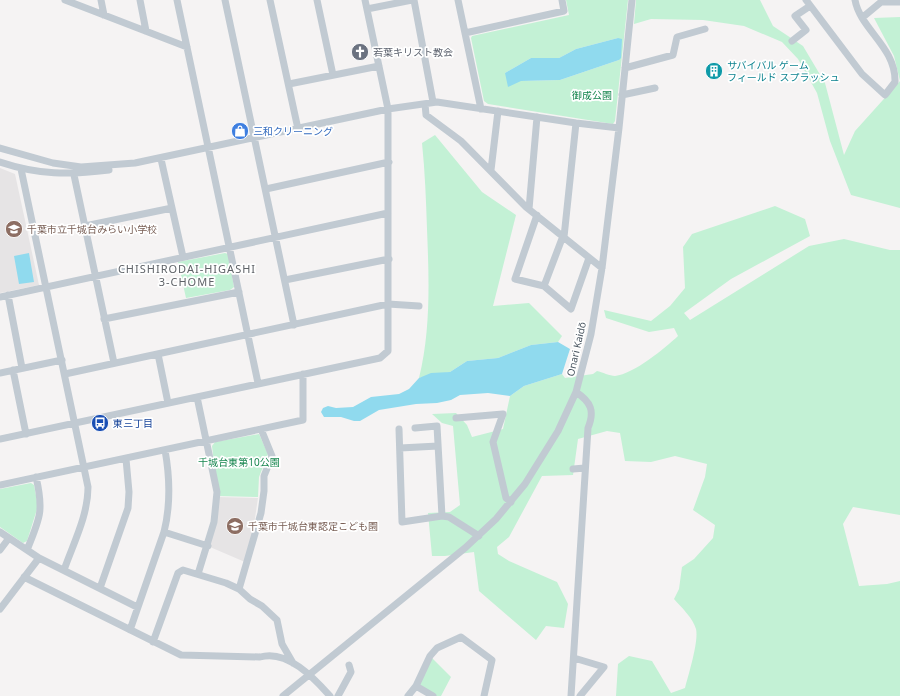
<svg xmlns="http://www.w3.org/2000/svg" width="900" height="696" viewBox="0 0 900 696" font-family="'Noto Sans','Noto Sans JP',sans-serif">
  <rect width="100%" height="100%" fill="#f5f3f3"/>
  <!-- education -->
  <path fill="#e6e4e5" d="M0 168 15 174 39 285 0 293Z
    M218 497 258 498 253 531 245 562 210 547Z"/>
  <!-- green -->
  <path fill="#c3f1d5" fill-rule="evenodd" d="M566 0H628L615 121 613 124 488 104 484 101 471 38 472 36 569 15ZM618 38 619 60 560 80 521 81 505 73 531 58H559L576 49Z
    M636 0H760L773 26 803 46 825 83 844 155 855 131 900 81V208L851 195 830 141 817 93 798 59 782 42 744 26 703 20 651 19 634 24Z
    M900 17V81L894 56 874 18Z
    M435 135 482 192 516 215 493 306 529 303 562 336 558 342 531 345 498 358 467 361 450 372 419 378C431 329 429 279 427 229 426 200 425 172 422 143Z
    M775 206 805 219 810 236 731 279 684 313 690 320 809 246 844 239 890 250H900V515L853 507 843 524 859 586 887 584 900 581V696H616L618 664 629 656 652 661 671 693 685 688C688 676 699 641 696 629 693 618 681 607 674 599L679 589 682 567 694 559 713 538 715 525 693 510 705 477 707 464 675 456 651 462 625 461 620 433 607 431 578 439 573 475 542 476 509 537 497 547 498 554 509 561 557 582 568 604 564 628 546 626 536 640 479 591 474 552 445 556H432L428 513 450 512 460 505 453 426 442 423 432 414 456 413 467 425 472 437 503 429 510 396 524 386 562 374 565 378 593 374 597 371C602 372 610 376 615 376 634 374 665 348 678 336L674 328 649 332 606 318 604 310 651 321 670 306 685 288 683 247 692 234Z
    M225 253 228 254 234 287 230 290 186 298 178 262Z
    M259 434 268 454 259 477 258 497 218 496 212 446 215 442Z
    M31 483 34 485 38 506 27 541 23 543 0 527V489Z
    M432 658 451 677 441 696H436L418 685Z"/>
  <!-- water -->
  <path fill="#90daee" d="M618 38 622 39 621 58 619 60 560 80 521 81 508 87 505 73 531 58H559L576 49Z
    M29 253 34 282 19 284 14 256Z
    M558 342 570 349 562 374 524 386 510 396 488 393 460 395 451 400 437 403 416 404 379 410 360 421H354L341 417H324L321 412 323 408 328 406 336 408 353 407 371 397 399 394 409 389 419 378 431 373 450 372 467 361 498 358 531 345Z"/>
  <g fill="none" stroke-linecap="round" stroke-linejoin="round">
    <!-- minor -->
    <path stroke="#c1cad2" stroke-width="7" d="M65 0 187 47
      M101 0 104 15
      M140 0 146 31
      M177 0 258 383
      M225 0 294 325
      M270 0 298 129
      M317 0 333 75
      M414 0 433 102
      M458 0 481 109
      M806 0 862 74 885 95 895 82C896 47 860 29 855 0
      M367 9 412 0
      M863 17 881 2H900
      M465 33 564 11 562 0
      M792 41 806 30 795 16 810 6
      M625 68 673 55 677 37 705 29
      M289 84 379 66
      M622 95 655 88
      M425 104 426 115 461 141 526 207 602 268
      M0 148 53 163 81 167 135 163 388 109 437 102 576 123 619 128
      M161 159 183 257
      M0 162C39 175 69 175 109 170
      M21 169 88 487C88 516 73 544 64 570
      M491 170 498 111
      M74 175 114 363
      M266 189 389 162
      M529 209 537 117
      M537 215 515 279 544 286 571 309 589 258
      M85 226 172 208
      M564 237 576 123
      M285 280 389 259
      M544 286 563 236
      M8 295 22 368
      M0 297 388 213
      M104 319 239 292
      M158 354 168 403
      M13 370 26 434
      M0 373 62 360
      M65 374 388 304 419 306
      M197 397 217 492 214 522 198 574
      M456 418 503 414 493 442 506 498 511 502
      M415 428 437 426 442 516
      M399 429 402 522 442 516 449 517 479 536
      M0 439 380 358 388 351V109L365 0
      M400 448 438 446
      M573 469 585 468
      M0 485 303 420V374
      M0 532 39 558 137 607
      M164 532 208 546
      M0 550 9 538
      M27 550C40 518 44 511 36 477
      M24 577 181 655 260 657C287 649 314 678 330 696
      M100 588 128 508 129 492 126 459
      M239 589 261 513 264 491V476L272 456 261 429
      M0 609 39 558
      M130 630 164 532C171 504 170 478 165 450
      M153 642 178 573 183 570 226 583 239 589 250 599 262 606 277 620 282 644 293 663
      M574 658 604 667 580 696
      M416 686 433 696
      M283 696 465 548 496 519 525 484 558 431 576 392 591 334 602 268 619 128 632 0
      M338 696 351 672 349 665
      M408 696 416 686 430 656 437 648 461 637 492 660 484 696
      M571 696 588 428C595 411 591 402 576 392"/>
  </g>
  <!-- icons -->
  <defs>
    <symbol id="church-disc" viewBox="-11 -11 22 22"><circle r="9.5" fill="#6b7280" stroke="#fff"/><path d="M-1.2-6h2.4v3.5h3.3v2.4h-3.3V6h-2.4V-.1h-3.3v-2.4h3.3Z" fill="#fff"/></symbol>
    <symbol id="building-disc" viewBox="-11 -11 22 22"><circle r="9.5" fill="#0f9aa8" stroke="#fff"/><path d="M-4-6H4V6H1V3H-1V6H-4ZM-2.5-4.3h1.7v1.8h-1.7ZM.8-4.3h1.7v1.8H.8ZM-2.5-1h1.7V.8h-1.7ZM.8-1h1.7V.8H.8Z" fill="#fff"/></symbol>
    <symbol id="shop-disc" viewBox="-11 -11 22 22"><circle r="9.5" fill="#3f7fe0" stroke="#fff"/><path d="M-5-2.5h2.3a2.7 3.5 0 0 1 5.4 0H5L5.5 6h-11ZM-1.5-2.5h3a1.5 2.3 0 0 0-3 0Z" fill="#fff"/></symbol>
    <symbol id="school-disc" viewBox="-11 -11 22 22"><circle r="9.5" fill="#8d6e63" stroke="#fff"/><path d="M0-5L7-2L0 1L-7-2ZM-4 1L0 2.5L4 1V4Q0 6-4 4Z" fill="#fff"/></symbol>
    <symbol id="bus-disc" viewBox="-11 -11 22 22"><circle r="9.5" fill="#1a4fb4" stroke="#fff"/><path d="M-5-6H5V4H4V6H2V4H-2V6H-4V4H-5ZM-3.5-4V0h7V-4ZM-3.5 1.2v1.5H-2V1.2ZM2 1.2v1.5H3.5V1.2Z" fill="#fff"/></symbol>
  </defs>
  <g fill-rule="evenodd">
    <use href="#church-disc" x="350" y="42" width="20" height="20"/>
    <use href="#building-disc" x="704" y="61" width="20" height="20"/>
    <use href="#shop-disc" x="230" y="121" width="20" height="20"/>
    <use href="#school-disc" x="4" y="219" width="20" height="20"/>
    <use href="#bus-disc" x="90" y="413" width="20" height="20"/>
    <use href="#school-disc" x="225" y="516" width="20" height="20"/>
  </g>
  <g text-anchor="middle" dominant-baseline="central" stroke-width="3.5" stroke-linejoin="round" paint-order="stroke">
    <!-- worship labels -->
    <g font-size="10" fill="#5b616d" stroke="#fff" text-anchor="start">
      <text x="373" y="52">若葉キリスト教会</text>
    </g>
    <!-- culture labels -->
    <g font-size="10" fill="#0d838f" stroke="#fff" text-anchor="start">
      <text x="727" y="65">サバイバル ゲーム<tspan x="727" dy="12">フィールド スプラッシュ</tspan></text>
    </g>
    <!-- park labels -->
    <g font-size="10" fill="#17864f" stroke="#fff">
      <text x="592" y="95">御成公園</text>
      <text x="239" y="462">千城台東第10公園</text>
    </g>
    <!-- shop labels -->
    <g font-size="10" fill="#366cbe" stroke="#fff" text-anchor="start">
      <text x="253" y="131">三和クリーニング</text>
    </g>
    <!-- education labels -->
    <g font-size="10" fill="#785e54" stroke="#fff" text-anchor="start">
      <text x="27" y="229">千葉市立千城台みらい小学校</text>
      <text x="248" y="526">千葉市千城台東認定こども園</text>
    </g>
    <!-- street labels -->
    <g font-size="10" fill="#4a5661" stroke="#fff">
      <text transform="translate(576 349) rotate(-77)">Onari Kaidō</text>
    </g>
    <!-- transit labels -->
    <g font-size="10" fill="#164399" stroke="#fff" text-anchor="start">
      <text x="113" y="423">東三丁目</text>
    </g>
    <!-- neighbourhood labels -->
    <g font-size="11" letter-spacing="1" fill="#5f6368" stroke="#fff">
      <text x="187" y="268">CHISHIRODAI-HIGASHI<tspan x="187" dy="13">3-CHOME</tspan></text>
    </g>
  </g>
</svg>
